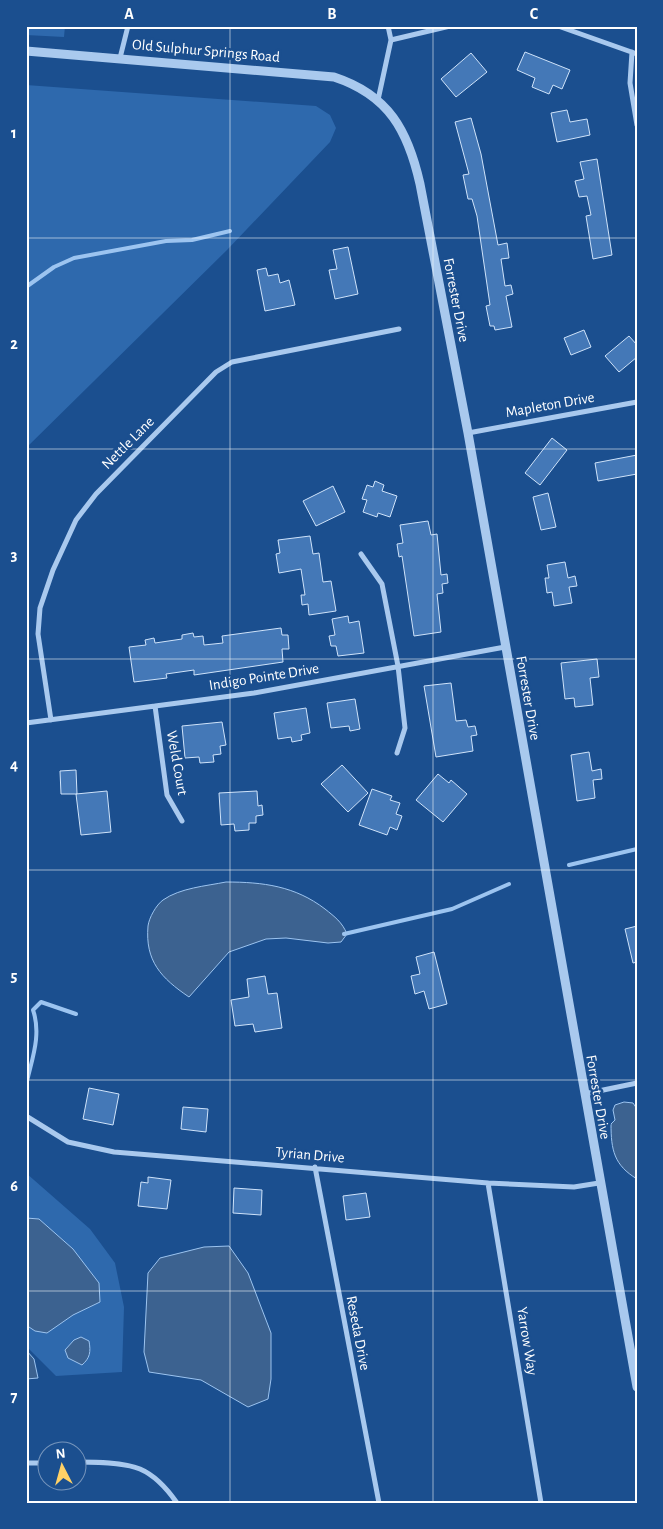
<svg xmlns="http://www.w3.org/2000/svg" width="663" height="1529" viewBox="0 0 663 1529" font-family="'Alegreya Sans',sans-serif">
  <rect width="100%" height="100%" fill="#1b4f8f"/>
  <!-- green -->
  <path fill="#2e69ad" d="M26 26H65L64 37 26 35Z
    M26 85 316 106 330 115 336 128 330 142 227 250 26 448Z
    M26 1173 90 1229 115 1263 124 1307 122 1372 56 1376 26 1346V1325L35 1331 100 1302 99 1283 39 1219 26 1218Z"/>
  <!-- water -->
  <path fill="#3c6290" stroke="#9cc4f0" d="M226 882C263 882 295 886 325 909 335 917 342 922 347 934L341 942 328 943 286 938 266 939 229 952 189 997C161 978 145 961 148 926 149 918 156 905 163 900 180 888 206 886 226 882Z
    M624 1102 633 1103 637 1109V1179C614 1165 611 1150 611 1124L615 1120 613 1110 615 1105Z
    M26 1218 39 1219 73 1249 99 1283 100 1302 73 1315 47 1333 35 1331 26 1325Z
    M229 1246 248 1273 271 1333V1379L268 1399 248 1407 201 1380 149 1372 144 1352 148 1273 160 1258 204 1247Z
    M81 1337 89 1341C91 1352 90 1358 82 1365L68 1358 65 1350 74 1340Z
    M26 1350 34 1359 38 1378 26 1379Z"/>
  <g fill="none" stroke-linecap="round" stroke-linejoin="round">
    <!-- stream -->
    <path stroke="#9cc4f0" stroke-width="4" d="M26 287 54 267 74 258 166 241 192 240 230 231
      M569 865 637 849
      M344 934 452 909 509 884
      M26 1086C31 1061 42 1036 33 1010L41 1002 76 1014"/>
  </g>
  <!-- building -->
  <path fill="#4478b7" stroke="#cfe3fa" d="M525 52 570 70 562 89 553 85 549 94 532 87 535 78 517 70Z
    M471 53 487 72 456 97 441 79Z
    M567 110 570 122 587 119 590 135 557 142 551 113Z
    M471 118 481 154 498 245 507 243 509 258 501 259 505 286 511 285 513 294 506 296 512 327 495 330 494 326H490L486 306 490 305 477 216 472 199H468L463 175 469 174 455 122Z
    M597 159 612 255 593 259 586 216 591 215 587 196 579 197 575 181 584 179 580 162Z
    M348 247 358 294 335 299 329 270 337 269 333 250Z
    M266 268 268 276 278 274 280 283 289 280 295 305 265 311 257 270Z
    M584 330 591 347 571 355 564 338Z
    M629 336 637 345V357L619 372 605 356Z
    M552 438 567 450 540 485 525 473Z
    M637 455V474L598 481 595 463Z
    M375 481 384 485 382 491 397 496 390 517 378 513 377 517 363 512 367 500 362 499 367 485 373 487Z
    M333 486 345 512 316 526 303 501Z
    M548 493 556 527 541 530 533 497Z
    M428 521 431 535 437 534 441 575 447 574 448 583 442 584 443 593 437 594 441 632 414 636 402 556 399 557 397 544 403 543 400 525Z
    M310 536 313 554 319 553 323 582 331 581 336 611 309 615 308 604 302 605 301 595H305L301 569 279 573 276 554 280 553 278 540Z
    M565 562 568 578 575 576 577 586 569 587 572 603 554 606 552 592 547 593 545 578H549L547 565Z
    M348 616 349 623 359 621 364 653 338 656 336 646H331L329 636 335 635 332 619Z
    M281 628 282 635H288L289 649H282L283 662 194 675V670L166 674 167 678 134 682 129 647 146 645 145 640 154 638 155 643 182 639V635L193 633 194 637 203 636 204 645 223 643 222 636Z
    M597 659 599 677 590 678 593 705 575 707 574 698 565 699 561 663Z
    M451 683 456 721 466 720 468 727 475 726 477 735 471 736 473 751 436 757 424 686Z
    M355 699 360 729 350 731 349 726 331 728 327 703Z
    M306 708 310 733 301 735 302 740 292 742 291 737 278 739 274 713Z
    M222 722 226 745 220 746 221 754 213 755 214 762 200 763 199 757 185 758 182 726Z
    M589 752 592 771 601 769 602 779 593 780 595 798 577 801 571 755Z
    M342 765 368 793 348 812 321 784Z
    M76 770 77 794H61L60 771Z
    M438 774 449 783 451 780 467 794 443 822 416 800Z
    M372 789 392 796 390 800 400 803 396 814 402 816 397 830 390 827 387 835 359 825Z
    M107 791 111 832 81 835 76 794Z
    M257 791 258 806 262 805 263 815 256 816V823H249V830L235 831 234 824 221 825 219 793Z
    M637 926V962L633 963 625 929Z
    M434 952 447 1004 429 1009 424 991 415 994 411 976 420 974 416 957Z
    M265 976 268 994 277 993 282 1028 255 1032 253 1024 235 1026 231 1000 249 997 247 979Z
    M89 1088 119 1094 113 1125 83 1119Z
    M183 1107 208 1109 206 1132 181 1129Z
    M148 1177 171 1180 167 1209 138 1206 141 1182 148 1183Z
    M234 1188 262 1190 261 1215 233 1213Z
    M366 1193 370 1217 346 1220 343 1196Z"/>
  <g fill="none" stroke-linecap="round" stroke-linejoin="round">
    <!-- minor -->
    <path stroke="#a9c9ee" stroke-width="5" d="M558 26 637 54
      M391 40 450 26
      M632 52 630 83 637 125
      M120 58 128 26
      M378 100 391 40 388 26
      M468 433 637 402
      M361 554 382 584 398 666 405 728 397 753
      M155 706 167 795 182 821
      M51 720 38 634 40 608 53 570 76 520 96 494 216 372 232 362 399 329
      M26 723 254 693 505 647
      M584 1094 637 1083
      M26 1116 68 1142 114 1152 488 1183 574 1187 599 1183
      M315 1167 379 1503
      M488 1183 541 1503
      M78 1462C95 1462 124 1462 140 1469 154 1475 168 1490 177 1503
      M26 1463H48"/>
    <!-- tertiary -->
    <path stroke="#a9c9ee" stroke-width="9" d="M26 51 334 77C389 95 408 131 420 184L468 433 637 1387"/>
  </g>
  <!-- grid -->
  <path fill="none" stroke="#fff" stroke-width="1" stroke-opacity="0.55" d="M230 26V1503M433 26V1503M26 238H637M26 449H637M26 659H637M26 870H637M26 1080H637M26 1291H637"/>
  <g text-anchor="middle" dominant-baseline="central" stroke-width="5" stroke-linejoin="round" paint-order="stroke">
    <!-- street labels -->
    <g font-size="15" fill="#fff" stroke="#1b4f8f">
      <text transform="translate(206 51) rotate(5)">Old Sulphur Springs Road</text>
      <text transform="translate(456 300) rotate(79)">Forrester Drive</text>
      <text transform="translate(550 405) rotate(-10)">Mapleton Drive</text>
      <text transform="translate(128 443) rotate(-45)">Nettle Lane</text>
      <text transform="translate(264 677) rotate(-9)">Indigo Pointe Drive</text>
      <text transform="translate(528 698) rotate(80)">Forrester Drive</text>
      <text transform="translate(177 763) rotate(80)">Weld Court</text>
      <text transform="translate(598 1097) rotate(80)">Forrester Drive</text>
      <text transform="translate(310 1155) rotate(5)">Tyrian Drive</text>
      <text transform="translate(358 1333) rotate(79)">Reseda Drive</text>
      <text transform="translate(527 1341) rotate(81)">Yarrow Way</text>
    </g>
  </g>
  <!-- border -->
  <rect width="663" height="1529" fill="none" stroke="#1b4f8f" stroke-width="55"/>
  <!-- north arrow -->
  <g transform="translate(62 1466) rotate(354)"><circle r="24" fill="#1b4f8f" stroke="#7695bc"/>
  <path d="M0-4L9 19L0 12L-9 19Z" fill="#ffd166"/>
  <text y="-8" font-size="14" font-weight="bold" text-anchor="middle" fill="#ffffff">N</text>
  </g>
  <rect x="28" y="28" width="608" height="1474" fill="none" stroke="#fff" stroke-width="2"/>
  <g font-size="16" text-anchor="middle" font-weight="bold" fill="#fff">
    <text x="129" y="19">A</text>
    <text x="332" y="19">B</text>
    <text x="534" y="19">C</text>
    <text x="14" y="138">1</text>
    <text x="14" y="349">2</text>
    <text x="14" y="560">3</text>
    <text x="14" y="770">4</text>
    <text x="14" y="981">5</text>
    <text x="14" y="1191">6</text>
    <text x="14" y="1402">7</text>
  </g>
</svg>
